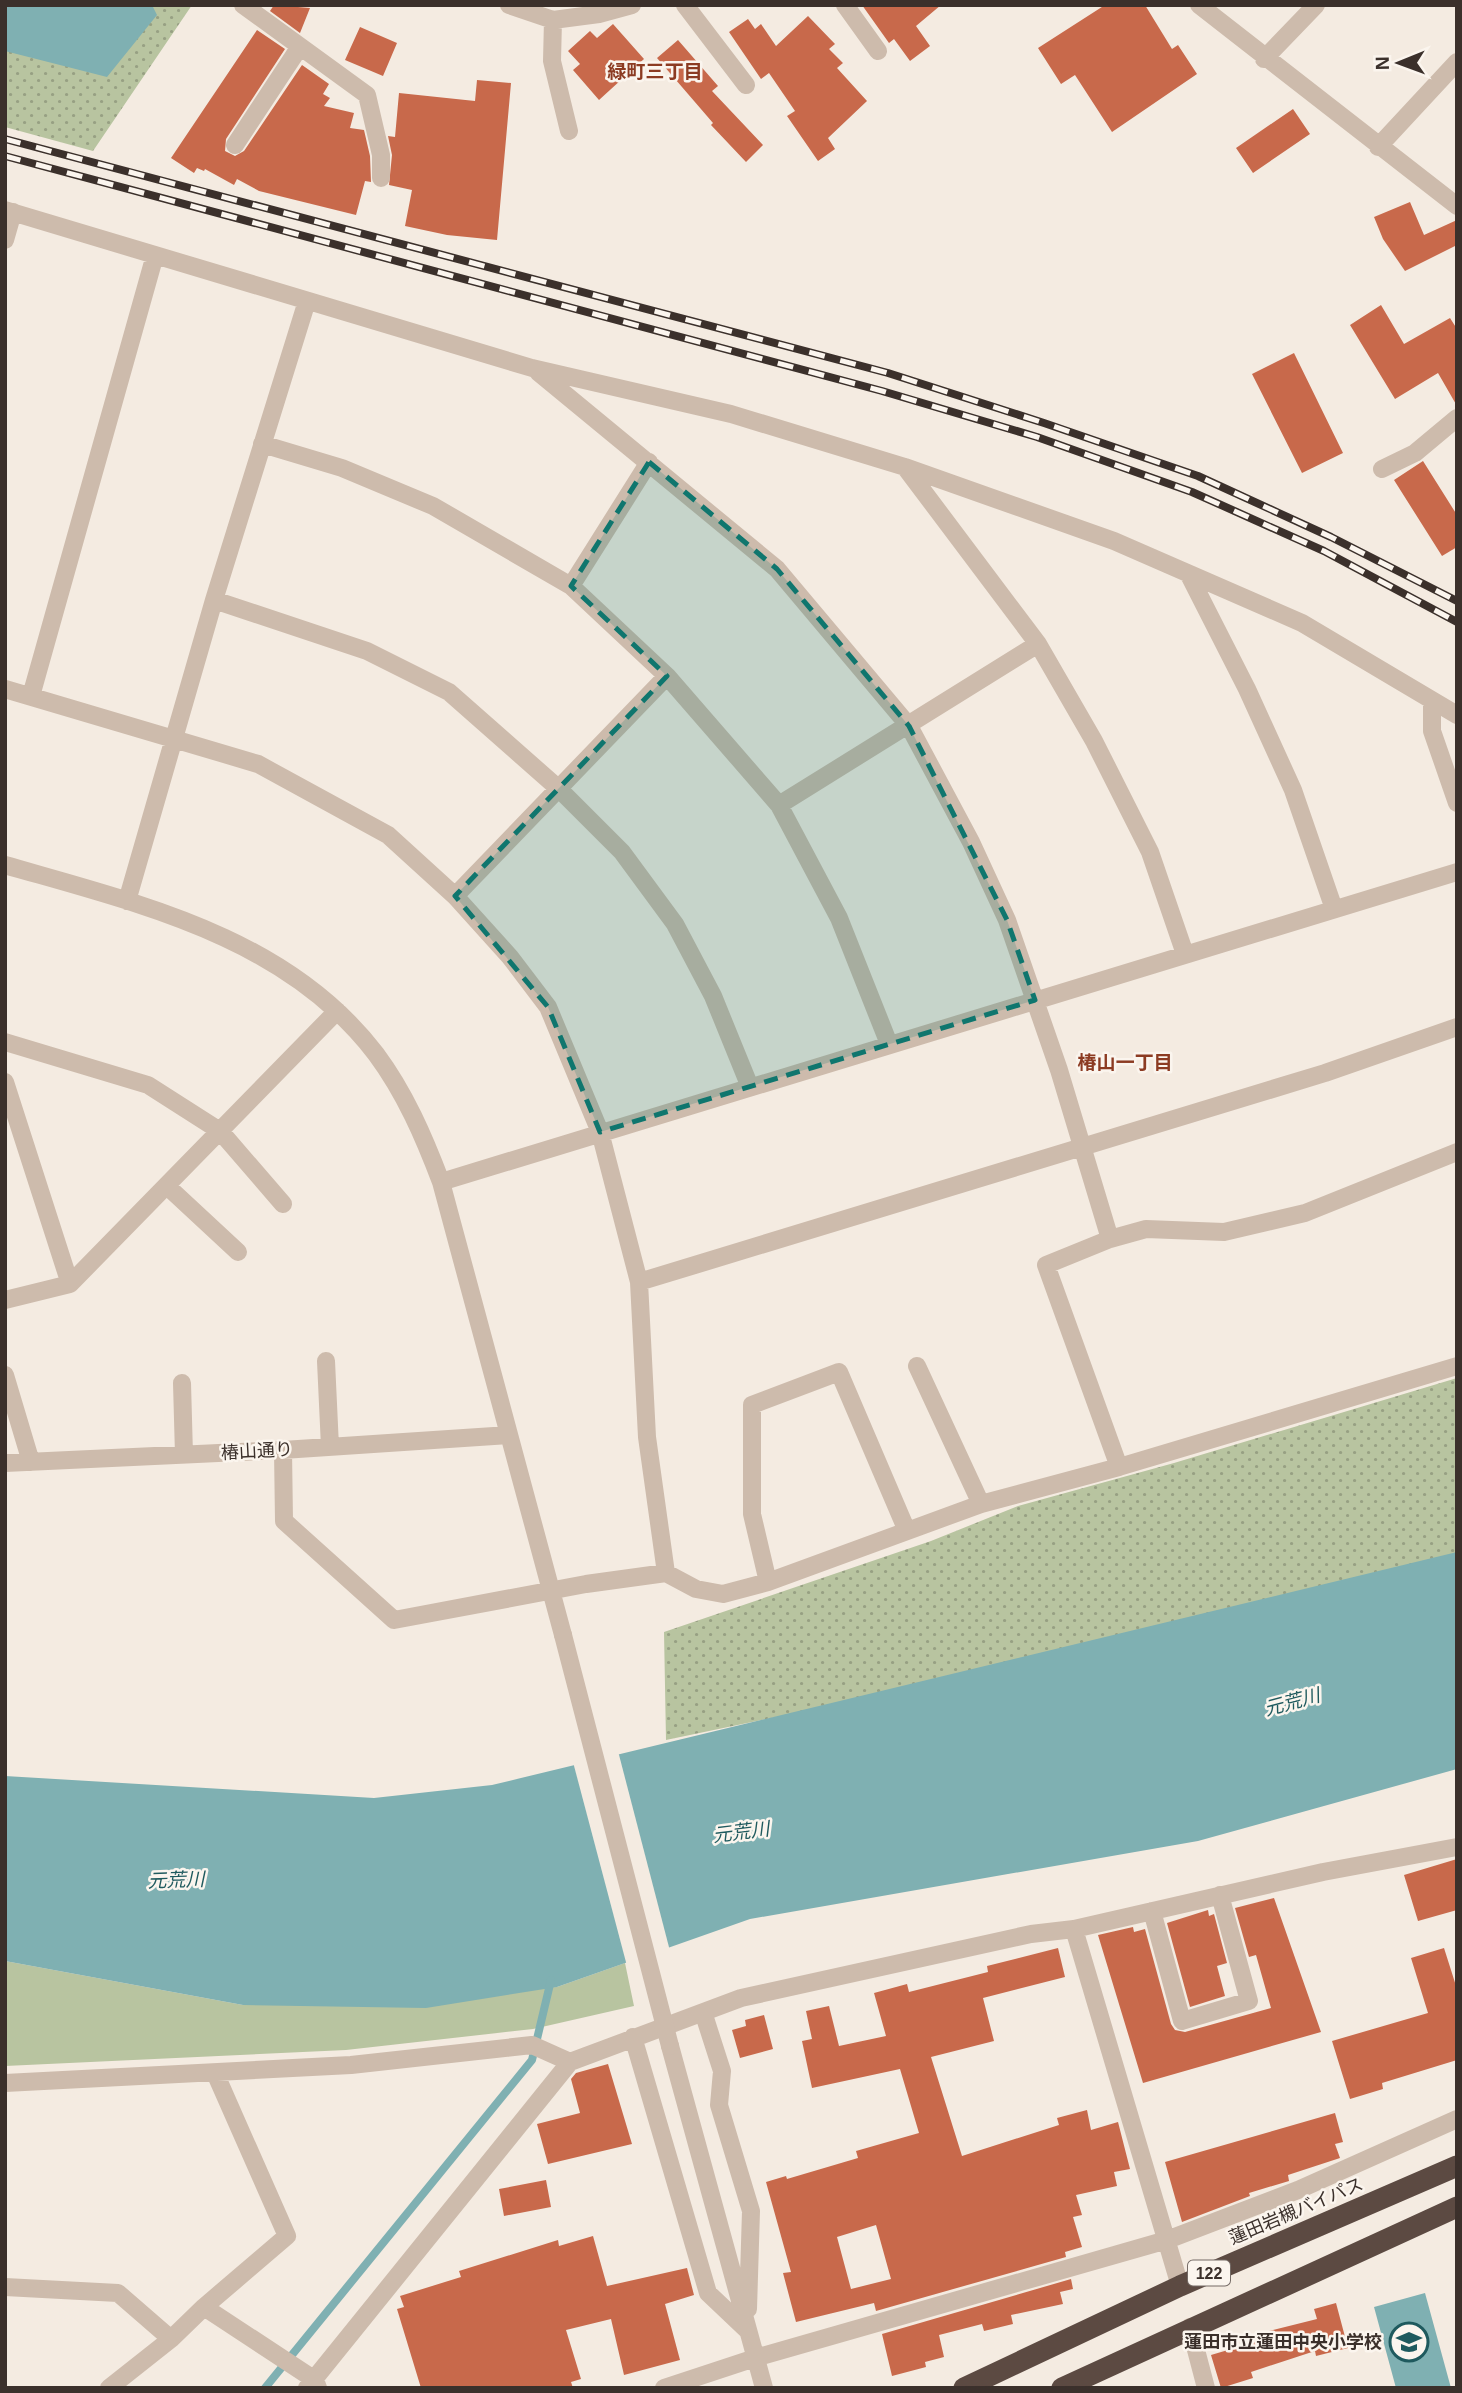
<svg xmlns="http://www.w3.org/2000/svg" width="1462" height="2393" viewBox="0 0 1462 2393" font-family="Helvetica,'Noto Sans JP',sans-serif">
  <defs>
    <pattern id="park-dots" width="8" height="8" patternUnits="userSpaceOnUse" patternTransform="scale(1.75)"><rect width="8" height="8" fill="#b8c4a0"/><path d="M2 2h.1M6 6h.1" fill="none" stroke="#97a083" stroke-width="1.8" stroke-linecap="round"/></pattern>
  </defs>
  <rect width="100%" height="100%" fill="#f4ebe1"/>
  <!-- grass -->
  <path fill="#b8c4a0" d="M5 1961 243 2005 557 1987 625 1963 634 2006 533 2029 346 2050 5 2066Z"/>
  <!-- park -->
  <path fill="url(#park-dots)" d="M5 5H192L93 151 5 127Z
    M1457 1378V1554L906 1690 666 1740 664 1632 931 1541 1018 1506 1174 1463Z"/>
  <!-- water -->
  <path fill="#7fb0b2" d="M5 5H152L157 15 107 77 5 51Z
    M1457 1552V1769L1198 1841 750 1919 557 1987 426 2008 243 2005 5 1961V1776L374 1798 492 1785Z
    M1425 2293 1451 2388H1396L1374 2307Z"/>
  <!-- pier -->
  <path fill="#f4ebe1" d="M618 1751 670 1951 627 1966 573 1762Z"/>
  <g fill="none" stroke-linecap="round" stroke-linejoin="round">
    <!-- stream -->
    <path stroke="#7fb0b2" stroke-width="8" d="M265 2388 532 2060 551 1980"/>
  </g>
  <!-- building -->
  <path fill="#c8694b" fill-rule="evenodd" d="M274 5 310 8 300 33 270 11Z
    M862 5H941L916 26 930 46 910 61 894 39 889 43Z
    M1105 5H1145L1172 49 1178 45 1197 74 1112 132 1075 75 1061 84 1038 48Z
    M808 16 835 44 829 49 843 63 837 68 867 101 828 138 835 149 818 161 787 116 795 111 769 73 761 79 729 32 748 19 755 29 761 24 776 46Z
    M613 24 644 59 599 100 573 70 580 64 568 51 590 31 597 38Z
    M360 27 397 43 383 76 345 60Z
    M257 30 285 49 226 139 225 151 235 156 244 151 302 65 329 84 323 94 330 98 324 106 354 113 350 128 364 130 370 156 371 182 365 181 356 215 259 191 237 179 234 185 205 169 204 171 197 168 194 173 171 158Z
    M678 40 718 86 712 91 763 145 746 162 711 125 713 123 657 58Z
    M477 80 511 83 497 240 447 235 405 226 412 190 389 185 392 155 388 136 395 137 399 93 475 101Z
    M1293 109 1310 134 1253 173 1236 148Z
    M1410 202 1424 235 1457 220V245L1405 271 1383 239 1374 217Z
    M1381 305 1404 344 1450 318 1457 329V406L1438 373 1395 399 1350 325Z
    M1294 353 1343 453 1302 473 1252 374Z
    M1423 461 1457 515V547L1442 556 1394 480Z
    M1457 1859V1910L1418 1921 1404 1875Z
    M1274 1898 1321 2032 1143 2083 1098 1935 1133 1927 1134 1932 1145 1929 1171 2024 1175 2030 1185 2032 1271 2008 1256 1955 1249 1957 1235 1908Z
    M1208 1910 1209 1916 1214 1914 1227 1963 1217 1966 1225 1996 1190 2007 1167 1923Z
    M1058 1948 1065 1977 983 1998 994 2041 931 2057 962 2156 1059 2125 1057 2118 1087 2110 1091 2130 1118 2122 1130 2169 1114 2172 1117 2186 1076 2195 1082 2215 1073 2217 1082 2247 1065 2252 1066 2257 876 2311 874 2303 796 2322 783 2273 791 2272 766 2182 786 2176 787 2179 858 2158 856 2151 919 2133 900 2069 812 2088 802 2041 812 2039 806 2011 829 2006 839 2046 886 2036 874 1993 907 1984 909 1992 988 1972 987 1966ZM876 2225 891 2279 851 2289 837 2237Z
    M1444 1948 1457 1989V2060L1382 2083 1383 2089 1350 2099 1332 2041 1428 2013 1411 1958Z
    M764 2015 773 2049 740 2058 732 2030 746 2026 745 2020Z
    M608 2064 632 2144 548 2164 537 2124 580 2113 571 2079 576 2073Z
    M1335 2113 1343 2142 1335 2144 1340 2158 1288 2175 1289 2181 1249 2193 1250 2196 1182 2222 1165 2162Z
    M546 2180 551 2207 504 2216 499 2189Z
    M593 2236 607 2286 687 2268 694 2295 665 2304 680 2360 624 2375 611 2319 566 2330 581 2379 571 2382 573 2388H421L397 2309 404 2307 400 2296 461 2277 459 2271 558 2240 559 2246Z
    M1071 2279 1073 2289 1060 2292 1063 2304 1011 2315 1013 2324 984 2331 982 2324 939 2335 944 2357 925 2362 926 2367 892 2376 882 2334Z
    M1336 2303 1348 2348 1316 2356 1315 2351 1251 2372 1253 2378 1221 2388 1211 2355 1255 2342 1253 2335 1317 2319 1314 2309Z"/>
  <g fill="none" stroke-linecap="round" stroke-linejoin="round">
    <!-- minor -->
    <path stroke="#cdbbac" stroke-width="18" d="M243 5 367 95 381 155V178
      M509 5 553 20 599 14 632 5
      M685 5 746 85
      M845 5 878 51
      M1199 5 1457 206
      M553 20 552 61 569 131
      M1264 59 1316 5
      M235 145 299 48
      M1378 147 1457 62
      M5 210 532 368 731 414 905 467 1114 541 1302 623 1457 715
      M5 240 13 212
      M538 372 777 569 909 726 971 842 1007 920 1059 1070 1110 1239 1046 1265 1119 1467
      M262 444 342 468 433 506 571 586 667 676 779 805 839 918 889 1044
      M905 467 1038 644 1094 741 1150 852 1185 954
      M1382 469 1415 453 1457 418
      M1189 575 1247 689 1293 790 1334 909
      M571 586 649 462
      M214 600 367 651 449 692 559 789 622 852 675 924 713 996 750 1087
      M5 689 258 764 388 835 455 896 510 957 548 1007 600 1132 639 1282 647 1437 666 1573
      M31 696 155 255
      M1432 700V731L1457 803
      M779 805 1038 644
      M5 865C140 904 287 937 376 1054 405 1093 424 1137 441 1182L563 1635
      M455 896 667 676
      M127 901 214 600 307 301
      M5 1042 148 1085 220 1131 283 1204
      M5 1082 70 1284
      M441 1182 1457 872
      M168 1187 238 1252
      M1110 1239 1146 1229 1224 1232 1305 1213 1457 1152
      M639 1282 1325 1073 1457 1027
      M5 1300 70 1284 337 1011
      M326 1361 330 1447
      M917 1366 981 1504
      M5 1375 31 1462
      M182 1383 184 1455
      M283 1450 284 1521 394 1620 586 1584 666 1573 696 1589 723 1594 768 1582 981 1504 1119 1467 1457 1366
      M5 1463 283 1450 509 1435
      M768 1582 752 1514V1405L839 1372 907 1531
      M1152 1911 1182 2021 1249 2001 1220 1895
      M1074 1929 1180 2286
      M704 2015 722 2071 719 2105 751 2211 748 2309
      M633 2037 708 2293 747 2330
      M670 2046 764 2388
      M5 2083 351 2065 532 2045 570 2062
      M5 2287 118 2293 171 2339
      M204 2307 287 2236 216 2075
      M1190 2327 1206 2388
      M109 2388 171 2339 204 2307 315 2380 318 2388
      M307 2388 570 2062 741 1998 1031 1934 1074 1929 1323 1872 1457 1847
      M664 2388 755 2358 1167 2240 1298 2190 1457 2119"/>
    <!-- highway -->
    <path stroke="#5c4a42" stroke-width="21" d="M964 2388 1180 2286 1457 2166
      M1062 2388 1457 2207"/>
    <defs>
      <path id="rail" d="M5 139 888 373 1044 423 1198 476 1331 537 1457 601
        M5 156 882 391 1037 437 1192 492 1324 551 1457 622"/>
    </defs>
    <!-- rail casing -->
    <use href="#rail" stroke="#3b302b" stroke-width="8"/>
    <!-- rail -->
    <use href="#rail" stroke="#fbf5ee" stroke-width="5" stroke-dasharray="16" stroke-linecap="butt"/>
    <!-- minor-bridge -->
    <path stroke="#cdbbac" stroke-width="18" d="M563 1635 670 2046"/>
  </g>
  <!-- marked area -->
  <path fill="#0f766e" fill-opacity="0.2" stroke="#0f766e" stroke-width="5" stroke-dasharray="14 9" stroke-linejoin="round" d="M649 462 777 569 909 726 1007 920 1035 1000 600 1132 548 1007 455 896 667 676 571 586Z"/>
  <!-- icons -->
  <defs>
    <symbol id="school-ring" viewBox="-11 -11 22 22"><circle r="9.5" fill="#fbf5ee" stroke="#1f5a5e" stroke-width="1.5"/><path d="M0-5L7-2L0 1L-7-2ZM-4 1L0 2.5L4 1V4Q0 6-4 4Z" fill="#1f5a5e"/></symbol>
  </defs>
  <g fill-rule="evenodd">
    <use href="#school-ring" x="1387" y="2320" width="44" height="44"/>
  </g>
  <g text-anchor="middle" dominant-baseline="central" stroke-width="5" stroke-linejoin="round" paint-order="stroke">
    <!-- shield labels -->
    <rect fill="#fbf5ee" stroke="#756b66" stroke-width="2" x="1188" y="2260.5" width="42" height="25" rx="5"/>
    <g font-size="16" font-weight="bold" fill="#3b302b">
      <text x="1209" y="2273">122</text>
    </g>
    <!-- street labels -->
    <g font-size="18" fill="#3b302b" stroke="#fbf5ee">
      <text transform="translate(257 1451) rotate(-3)">椿山通り</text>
      <text transform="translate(1296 2211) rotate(-23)">蓮田岩槻バイパス</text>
    </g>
    <!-- poi labels -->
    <g font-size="18" font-weight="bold" fill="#3b302b" stroke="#fbf5ee" text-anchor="end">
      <text x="1382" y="2342">蓮田市立蓮田中央小学校</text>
    </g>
    <!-- neighbourhood labels -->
    <g font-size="19" font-weight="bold" fill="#8c3b22" stroke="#fbf5ee">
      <text x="655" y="71">緑町三丁目</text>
      <text x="1125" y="1062">椿山一丁目</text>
    </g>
    <!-- water labels -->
    <g font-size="19" font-style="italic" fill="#1f5a5e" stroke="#fbf5ee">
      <text transform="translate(1292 1702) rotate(-15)">元荒川</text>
      <text transform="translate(741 1832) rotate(-7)">元荒川</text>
      <text transform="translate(176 1880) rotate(-2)">元荒川</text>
    </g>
  </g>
  <!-- border -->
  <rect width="1462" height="2393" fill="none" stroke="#3b302b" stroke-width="14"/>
  <!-- north arrow -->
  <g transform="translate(1399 63) rotate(269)" stroke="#fbf5ee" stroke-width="5" paint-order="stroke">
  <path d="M0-5L12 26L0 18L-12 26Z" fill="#3b302b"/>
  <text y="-10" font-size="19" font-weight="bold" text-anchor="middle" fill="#3b302b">N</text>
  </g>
</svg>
